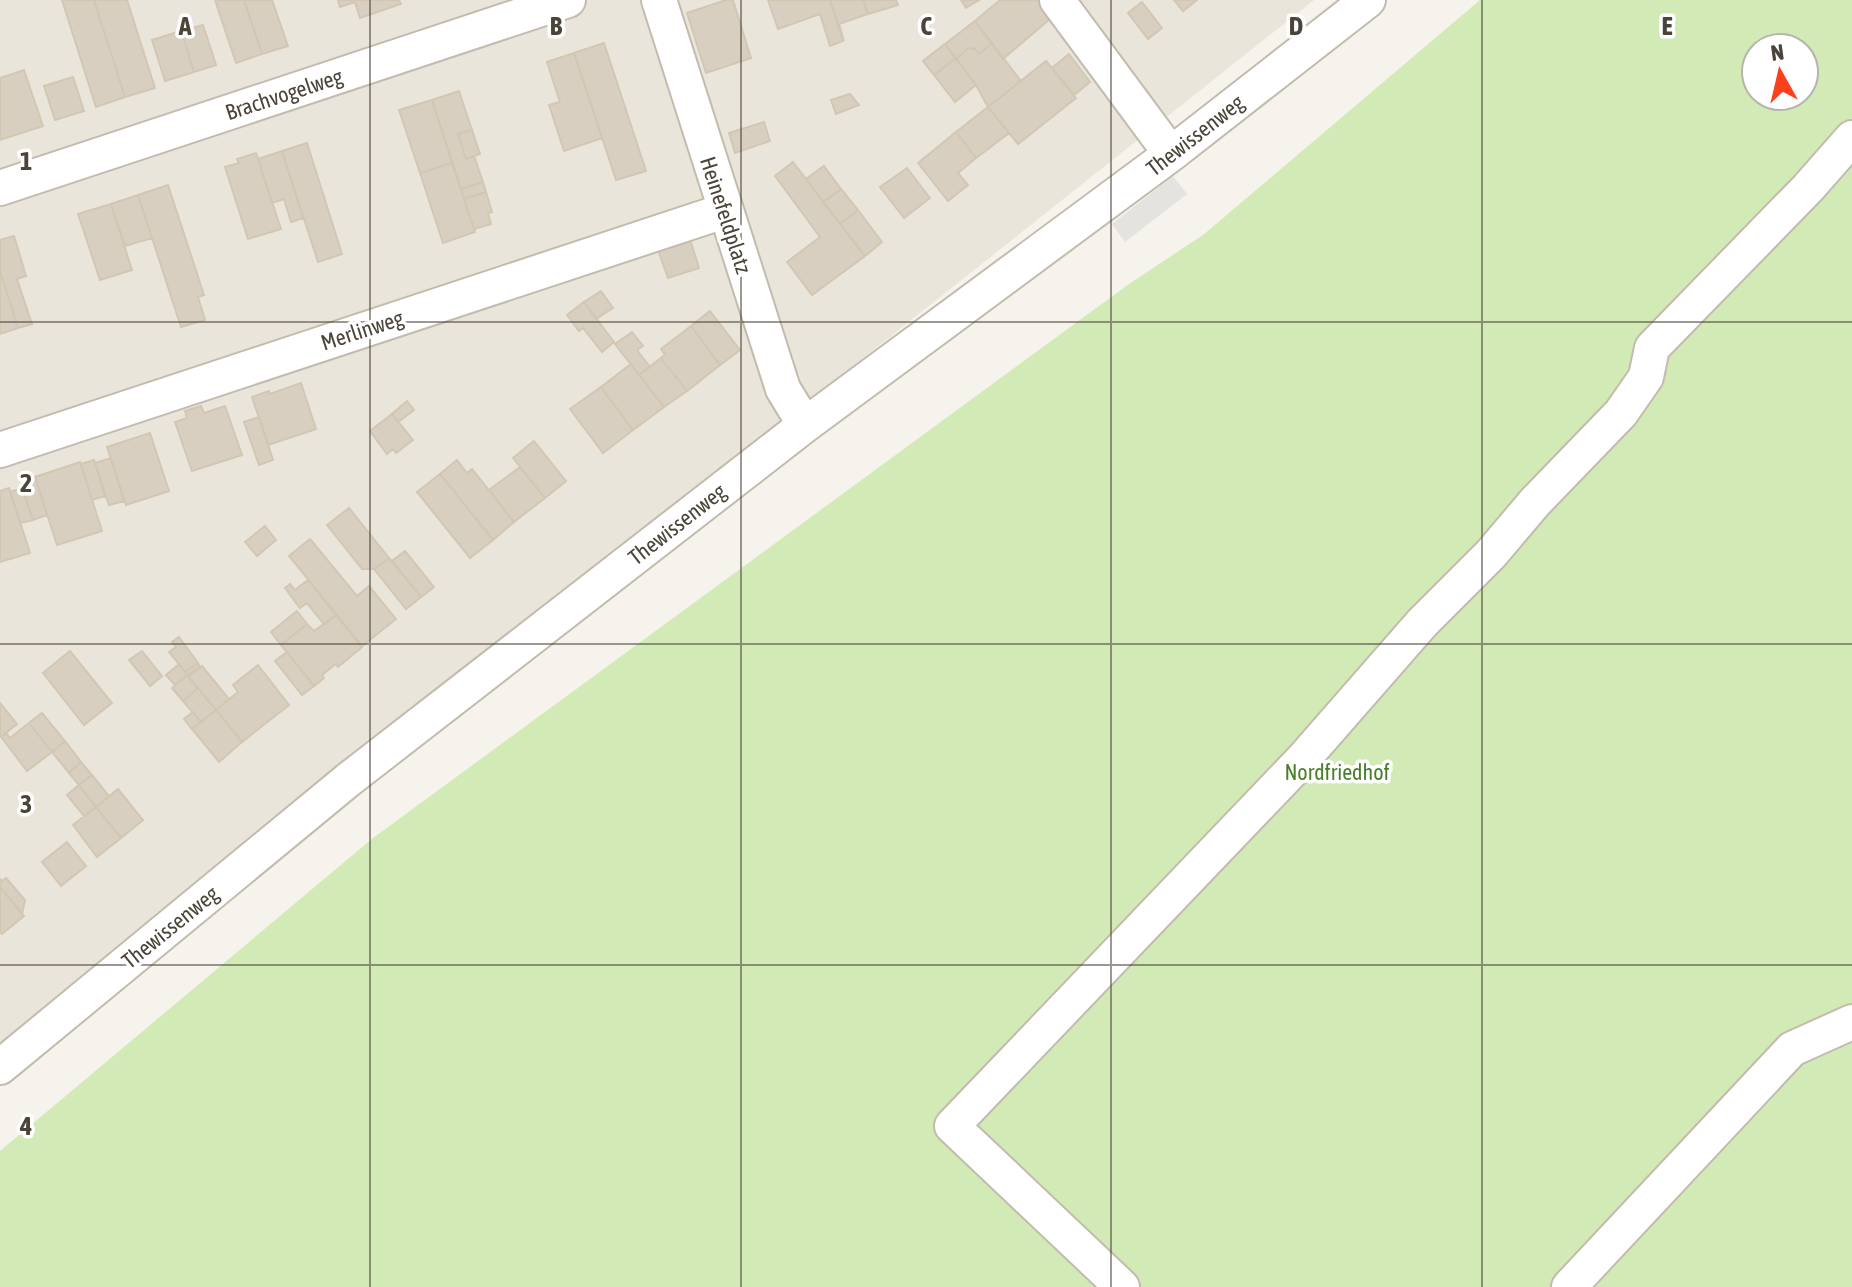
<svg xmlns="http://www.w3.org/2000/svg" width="1852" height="1287" viewBox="0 0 1852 1287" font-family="'Asap Condensed',sans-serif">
  <rect width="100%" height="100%" fill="#f6f3ec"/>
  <!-- residential -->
  <path fill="#eae5da" d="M0 0H1314L0 1044Z"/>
  <!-- green -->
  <path fill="#d2eab5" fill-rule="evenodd" d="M1480 0H1852V1287H0V1151L373 838 1129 284 1203 235ZM1756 48H1804V96H1756Z"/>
  <!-- parking -->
  <path fill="#e5e3e0" d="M1173 176 1187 194 1125 242 1112 224Z"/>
  <!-- building -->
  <path fill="#d8cfc1" stroke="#d3c7b4" stroke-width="2" d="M62 0H94L125 97 96 107Z
    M94 0H127L155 88 125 97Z
    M215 0H244L262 54 236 63Z
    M244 0H272L288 46 262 54Z
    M338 0H399L401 4 360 18 355 2 340 7Z
    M726 0H733L751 58 706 73 687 13Z
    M768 0H830L843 41 830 46 820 14 778 29Z
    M830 0H863L868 14 839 24 844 41Z
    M863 0H896L898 5 868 14Z
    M961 0H979L966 8Z
    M1000 0H1038L1051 18 1003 59 975 21Z
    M1174 0H1197L1183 11Z
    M1142 2 1162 28 1148 39 1128 13Z
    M975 21 992 43 979 54 975 49 968 48 956 59 945 44Z
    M203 25 216 65 194 72 181 31Z
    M181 31 194 72 165 81 152 40Z
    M604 43 646 171 616 180 574 53Z
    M992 43 1021 81 988 107 976 85 956 59 968 48 975 49 979 54Z
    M945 44 956 58 934 75 923 61Z
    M574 53 602 138 564 151 549 105 560 102 547 62Z
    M1069 54 1090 82 1074 95 1052 68Z
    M956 58 976 85 955 102 934 75Z
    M1046 61 1076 98 1018 144 988 107Z
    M24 70 43 126 0 140V78Z
    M73 77 84 111 55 120 44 86Z
    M459 91 472 130 458 134 466 159 474 156 483 182 461 189 432 100Z
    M850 94 859 105 836 114 831 100Z
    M432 100 452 163 420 173 399 110Z
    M988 107 1009 133 976 158 956 132Z
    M764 122 770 141 735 153 729 133Z
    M472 130 480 154 466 159 458 134Z
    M956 132 976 158 958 173 968 185 948 201 918 163Z
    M307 143 342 254 318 262 282 151Z
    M282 151 303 218 291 222 284 199 272 203 258 159Z
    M256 153 281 229 248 239 225 167 239 163 237 159Z
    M793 162 865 256 812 295 787 262 820 237 775 176Z
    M452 163 475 232 443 243 420 173Z
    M824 166 841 189 823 202 806 179Z
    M907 168 930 198 904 218 880 187Z
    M483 182 486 192 464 199 461 189Z
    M168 185 204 295 198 297 205 320 181 327 138 195Z
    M841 189 858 210 840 224 823 202Z
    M486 192 492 212 488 213 491 224 474 229 464 199Z
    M138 195 152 238 125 246 111 204Z
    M111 204 132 270 100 280 78 214Z
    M858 210 882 242 865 256 840 224Z
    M14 236 26 276 17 279 32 324 18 328 0 271V240Z
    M690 239 699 268 668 278 658 250Z
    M0 271 18 328 0 334Z
    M601 291 613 308 596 319 584 302Z
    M584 302 614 342 602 352 583 328 579 331 567 315Z
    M710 311 740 350 720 365 691 326Z
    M691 326 720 365 687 391 661 358 665 355 661 349Z
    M632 332 643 346 637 350 650 367 639 375 615 344Z
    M661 358 687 391 664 407 639 375Z
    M631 364 664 407 633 430 601 387Z
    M301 383 316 429 268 445 252 397 269 391 270 394Z
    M601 387 633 430 603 453 570 409Z
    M407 401 414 410 398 422 392 414Z
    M201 406 204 413 225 406 242 455 192 471 175 422 187 418 185 411Z
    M392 414 413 440 396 453 393 449 387 454 370 431Z
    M259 417 273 460 259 465 244 422Z
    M150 433 169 491 126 505 107 447Z
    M534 441 566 481 545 498 513 458Z
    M111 458 124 501 109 505 95 463Z
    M94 460 105 496 92 500 81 464Z
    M457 460 467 473 472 469 514 522 493 540 440 474Z
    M80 462 102 531 57 545 35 477Z
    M520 467 545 498 514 522 489 490Z
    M440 474 493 540 470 558 417 492Z
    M36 479 47 515 33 520 21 484Z
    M9 488 30 553 0 562V491Z
    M22 488 33 520 20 523 10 492Z
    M349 508 389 558 374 569H362L327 525Z
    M265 526 276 540 257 556 245 542Z
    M310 539 357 596 369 586 396 619 362 646 289 556Z
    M405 551 434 587 421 597 392 561Z
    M389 558 421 597 406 609 374 569Z
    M308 580 336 615 324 624 307 603 300 608 285 588 290 584 295 590Z
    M297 611 307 624 281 645 271 632Z
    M336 615 362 647 338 667 336 664 322 675 324 678 314 686 281 645 307 624 314 631Z
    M179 637 198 663 185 672 169 652 176 647 172 642Z
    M70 651 112 703 84 725 43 673Z
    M142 651 162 676 150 686 129 660Z
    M287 652 314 686 302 695 275 661Z
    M198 663 200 667 187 675 185 672Z
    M179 664 187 675 175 685 166 675Z
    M258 665 289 705 242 742 216 710 238 692 233 685Z
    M202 666 229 699 216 710 188 676Z
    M187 675 198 688 183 701 172 688Z
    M198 688 216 710 201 722 183 701Z
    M0 703 17 724 1 737 0 736Z
    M216 710 242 742 219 762 192 729Z
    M193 712 201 722 192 729 184 719Z
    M42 713 65 741 52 752 29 723Z
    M29 723 52 752 27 771 1 737 6 733 10 738Z
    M65 741 81 762 69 773 52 752Z
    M81 762 92 775 79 785 69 773Z
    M92 775 109 796 96 807 79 785Z
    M79 785 96 807 84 816 67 795Z
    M118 789 143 820 121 838 96 807Z
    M96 807 121 838 97 857 73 825Z
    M67 842 86 866 61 886 42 862Z
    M6 878 25 900 22 914 0 887V879L2 881Z
    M0 887 24 916 2 934 0 932Z"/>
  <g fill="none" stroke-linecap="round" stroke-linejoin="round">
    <defs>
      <path id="minor" d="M659 0 783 389 805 425
        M1057 0 1171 154
        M0 188 568 0
        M0 450 724 211
        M0 1067 348 780 805 425 1171 154 1368 0
        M1122 1287 952 1126 1304 758 1422 623 1491 554 1535 502 1621 413 1646 377 1652 348 1808 188 1852 138
        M1569 1287 1792 1049 1852 1022"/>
    </defs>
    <!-- minor casing -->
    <use href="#minor" stroke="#c2bbae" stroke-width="38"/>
    <!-- minor -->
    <use href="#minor" stroke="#fff" stroke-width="34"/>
  </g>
  <!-- grid -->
  <path fill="none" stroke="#4b4439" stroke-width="2" stroke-opacity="0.55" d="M370 0V1287M741 0V1287M1111 0V1287M1482 0V1287M0 322H1852M0 644H1852M0 965H1852"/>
  <g text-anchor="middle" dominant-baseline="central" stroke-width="7" stroke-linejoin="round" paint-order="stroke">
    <!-- street labels -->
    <g font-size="22" fill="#4b4439" stroke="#fff">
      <text transform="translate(284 94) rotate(-18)">Brachvogelweg</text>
      <text transform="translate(1195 135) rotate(-38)">Thewissenweg</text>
      <text transform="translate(726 215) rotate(72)">Heinefeldplatz</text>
      <text transform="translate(362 330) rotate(-18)">Merlinweg</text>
      <text transform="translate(677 524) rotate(-38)">Thewissenweg</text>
      <text transform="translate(170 927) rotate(-39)">Thewissenweg</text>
    </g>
    <!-- park labels -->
    <g font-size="22" fill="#4a7f2a" stroke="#fff">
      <text x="1337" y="772">Nordfriedhof</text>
    </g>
  </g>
  <g font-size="26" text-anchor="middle" font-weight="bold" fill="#4b4439" stroke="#fff" stroke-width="7" stroke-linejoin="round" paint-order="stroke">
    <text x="185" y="35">A</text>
    <text x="556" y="35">B</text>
    <text x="926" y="35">C</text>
    <text x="1296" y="35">D</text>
    <text x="1667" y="35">E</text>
    <text x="26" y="170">1</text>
    <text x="26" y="492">2</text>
    <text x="26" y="813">3</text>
    <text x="26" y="1135">4</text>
  </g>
  <!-- north arrow -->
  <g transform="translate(1780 72) rotate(352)"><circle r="38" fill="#ffffff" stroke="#b7b4b0" stroke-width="2"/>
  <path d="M0-6L14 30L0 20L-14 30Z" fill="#fc3f1d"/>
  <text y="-12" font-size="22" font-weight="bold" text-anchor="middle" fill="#4b4439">N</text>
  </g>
</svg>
